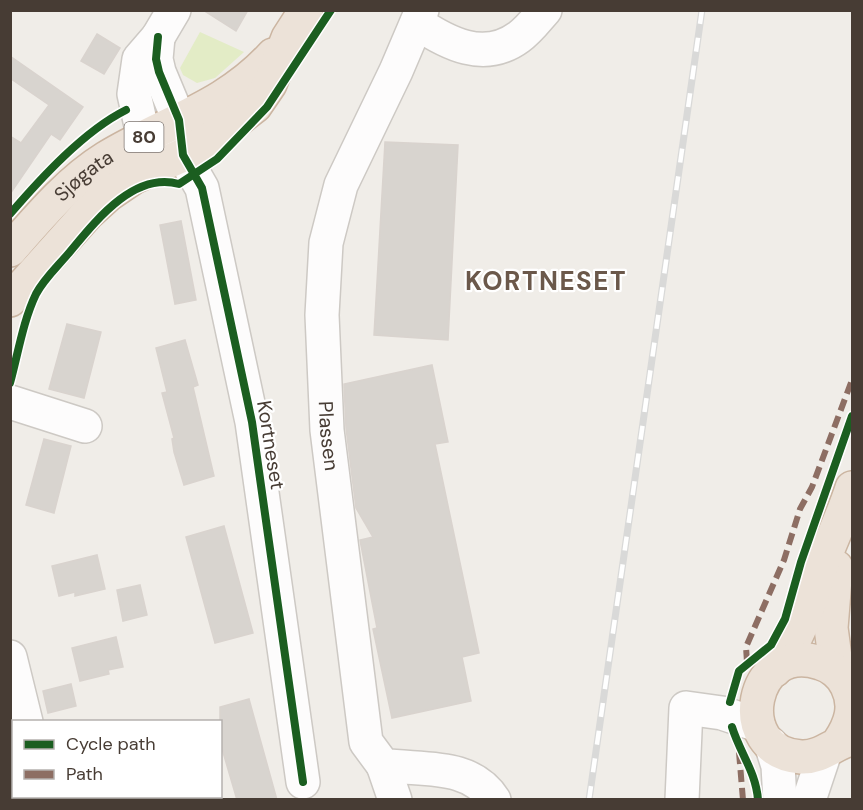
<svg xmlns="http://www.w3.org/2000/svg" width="863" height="810" viewBox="0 0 863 810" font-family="'DM Sans',sans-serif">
  <rect width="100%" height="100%" fill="#f0ede8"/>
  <!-- green -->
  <path fill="#e3ecc6" d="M200 32 244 52 215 78 197 83 183 75 180 68Z
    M10 708 14 722V796L32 797 33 799H11Z
    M179 797V799L93 800 92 797Z"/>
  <!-- building -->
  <path fill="#d8d4cf" stroke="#d9d3ce" stroke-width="1.5" d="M203 10H248L236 31Z
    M97 34 120 48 104 74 81 61Z
    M10 56 83 107 60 140 51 134 10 194V136L21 143 49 105 10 78Z
    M385 142 458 145 448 340 374 335Z
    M181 221 196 300 175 304 160 225Z
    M67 324 101 332 84 398 49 389Z
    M185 340 198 385 193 387 214 476 184 485 174 452 172 439 174 438 162 393 167 392 156 348Z
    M432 365 448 442 435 444 479 653 462 657 471 701 392 718 373 629 377 628 360 540 373 537 356 508 346 428 344 384Z
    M44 439 71 446 54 513 26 505Z
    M224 526 253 633 215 643 186 537Z
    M97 555 105 589 75 596V592L59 596 52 566Z
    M140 585 147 615 123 621 117 590Z
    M116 637 123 667 108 670 109 674 80 681 72 648Z
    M71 684 76 706 48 713 43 691Z
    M249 699 277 800H237L235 793 220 742V707Z"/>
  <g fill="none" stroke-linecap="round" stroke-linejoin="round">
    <defs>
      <g id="minor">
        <path id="s1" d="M422 10 396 71 341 185 326 243 322 315 327 430 366 742 383 765C421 771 470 762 494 800"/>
        <path d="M417 23C447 43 484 63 519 37 529 30 537 19 545 10"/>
        <path d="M158 37 156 59 159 72 179 120 183 155 202 188 252 422 303 782"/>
        <path d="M171 149 146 136 140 121 134 94 139 59 158 37 174 10"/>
        <path d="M10 402 85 426"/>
        <path d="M10 657 26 722"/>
        <path d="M771 744 778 766 780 800"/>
        <path d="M383 765 395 800"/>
        <path d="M44 796 45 800"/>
        <path d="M682 800 686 708 722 713 758 725"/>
        <path d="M809 800 825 752"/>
      </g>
      <g id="highway">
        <path id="s2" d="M10 250C39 217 69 181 106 158 165 122 225 108 273 55"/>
        <path d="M10 300 87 214 109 194 134 177 183 155 219 134 255 106 270 84 288 38 306 10"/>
        <path d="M836 567 831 628 837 672"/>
        <path d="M775 670C800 639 808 606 820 570 830 542 843 516 852 488"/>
        <path d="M839 742C851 724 857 706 847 686 842 675 831 666 820 663 751 639 729 752 801 757 821 758 834 743 852 739"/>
      </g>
    </defs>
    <!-- minor casing -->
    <use href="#minor" stroke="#cdc9c4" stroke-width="36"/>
    <!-- highway casing -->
    <use href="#highway" stroke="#cbb5a1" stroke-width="36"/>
    <!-- minor -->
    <use href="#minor" stroke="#fdfcfc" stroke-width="33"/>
    <!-- highway -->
    <use href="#highway" stroke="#ece2d8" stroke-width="33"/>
    <defs>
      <path id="rail" d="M589 800 702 10"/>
    </defs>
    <!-- rail casing -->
    <use href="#rail" stroke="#d9d9d8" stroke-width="7"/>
    <!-- rail -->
    <use href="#rail" stroke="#fff" stroke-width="4.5" stroke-dasharray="14" stroke-linecap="butt"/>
    <!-- quiet -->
    <path stroke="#8d6e63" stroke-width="6" stroke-dasharray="12 6" stroke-linecap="butt" d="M747 662 746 647 784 560 800 509 812 487 852 380
      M739 752 743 800"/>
    <defs>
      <path id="cycleway" d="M158 37 156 59 159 72 179 120 183 155 202 188 252 422 303 782
        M10 214C41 178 84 131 126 110
        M10 383C18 354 23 321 36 294 44 279 57 267 68 254 94 223 133 171 179 184L217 159 267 107 331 10
        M730 702 739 671 771 645 785 619 801 562 852 416
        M732 727C740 753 756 772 758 800"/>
    </defs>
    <!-- cycleway casing -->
    <use href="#cycleway" stroke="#fff" stroke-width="11"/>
    <!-- cycleway -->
    <use href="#cycleway" stroke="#1b5e20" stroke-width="8"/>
  </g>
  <g text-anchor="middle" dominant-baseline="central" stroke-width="4.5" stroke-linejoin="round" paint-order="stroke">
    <!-- shield labels -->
    <rect fill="#fff" stroke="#7e7671" stroke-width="1.5" x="124.5" y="122" width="39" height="30" rx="4.5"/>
    <g font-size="18" font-weight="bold" fill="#473c34">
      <text x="144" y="137">80</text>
    </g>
    <!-- street labels -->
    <g font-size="20" fill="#473c34" stroke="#fff">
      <text stroke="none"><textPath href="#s2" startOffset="105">Sjøgata</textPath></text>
      <text stroke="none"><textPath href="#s1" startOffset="446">Plassen</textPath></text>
      <text transform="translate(271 445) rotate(81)">Kortneset</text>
    </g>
    <!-- district labels -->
    <g font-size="26" font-weight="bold" letter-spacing="1.5" fill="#6b584a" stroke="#fff">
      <text x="546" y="281">KORTNESET</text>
    </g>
  </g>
  <!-- border -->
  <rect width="863" height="810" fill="none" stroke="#473c34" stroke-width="24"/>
  <!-- legend -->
  <rect x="12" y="720" width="210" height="78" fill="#ffffff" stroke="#b5b1ae" stroke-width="1.5"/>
  <rect x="24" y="740" width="30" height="9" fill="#1b5e20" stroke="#b5b1ae" stroke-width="1.5"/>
  <text x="66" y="750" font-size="18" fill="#473c34">Cycle path</text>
  <rect x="24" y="770" width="30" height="9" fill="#8d6e63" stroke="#b5b1ae" stroke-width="1.5"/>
  <text x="66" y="780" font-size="18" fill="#473c34">Path</text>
</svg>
